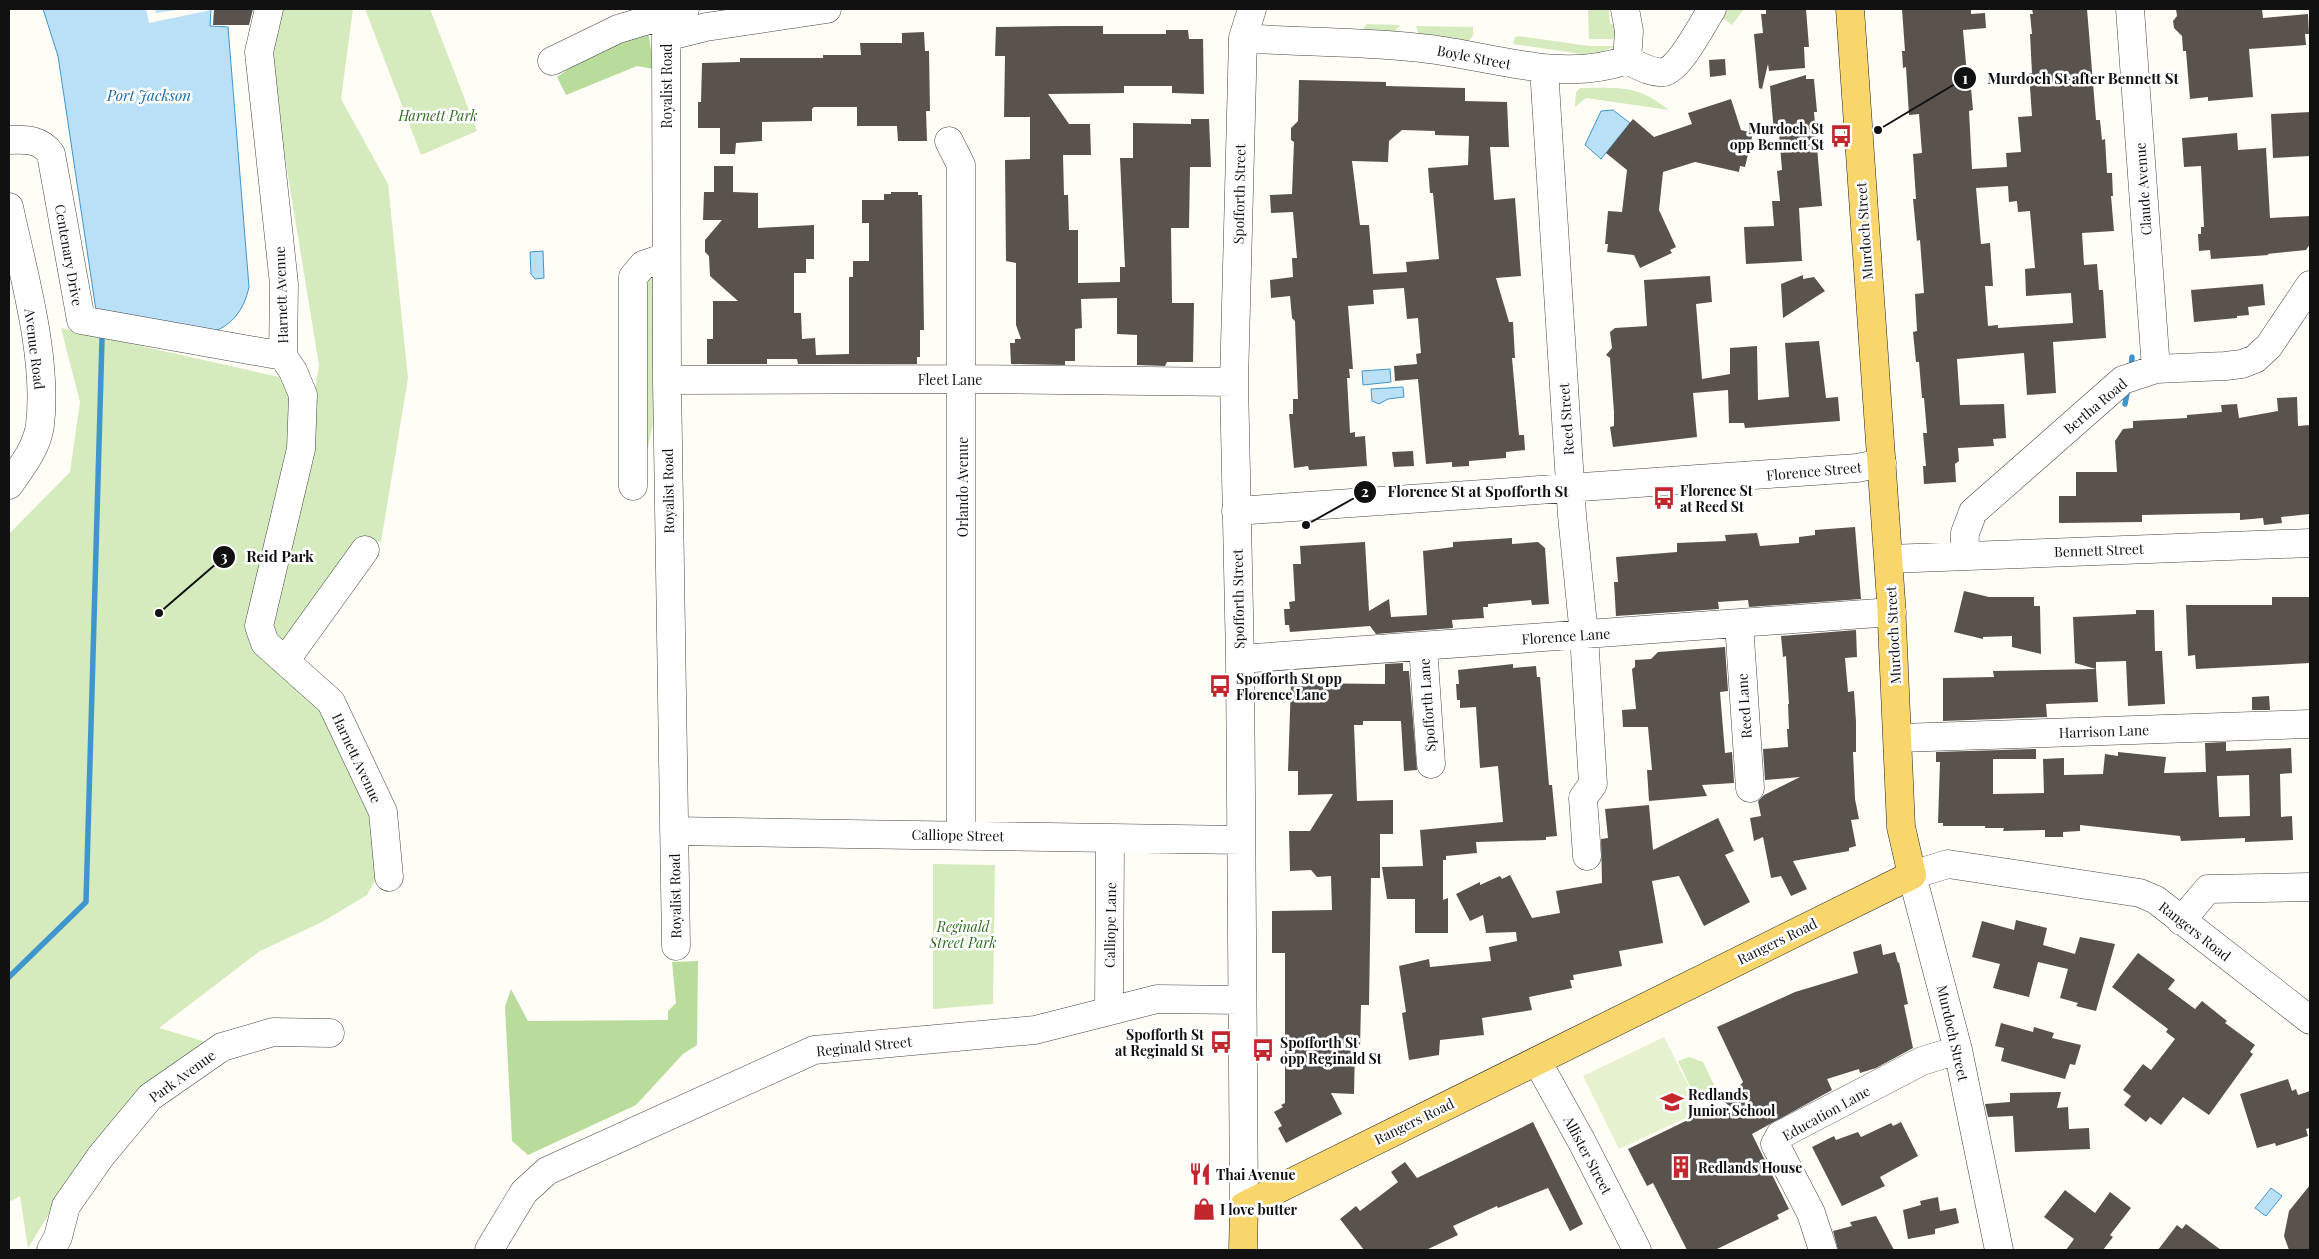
<svg xmlns="http://www.w3.org/2000/svg" width="2319" height="1259" viewBox="0 0 2319 1259" font-family="'Playfair Display',serif">
  <rect width="100%" height="100%" fill="#fffdf5"/>
  <!-- green -->
  <path fill="#d5ebbd" d="M280 9H353L341 99 388 184 408 378 381 542 358 539 288 639 257 643 323 711 374 809 386 861 367 895 322 922 260 951 159 1028 210 1043 63 1191 28 1248 20 1196 9 1202V534L70 472 80 402 61 328 279 377 309 425 319 365 272 78 271 49Z
    M365 9H430L477 131 421 155Z
    M1588 9H1609L1610 23 1621 31 1620 39H1589Z
    M1711 9H1744L1732 25Z
    M1367 24 1400 25 1390 39 1362 30Z
    M1416 26 1473 27V35L1468 42 1419 35Z
    M1519 36 1589 46H1617L1593 55H1588L1513 44 1515 37Z
    M1580 88C1620 88 1636 84 1669 110L1586 98 1575 107 1576 92Z
    M650 273 653 280 654 420 640 482 638 281Z
    M933 864 995 865 993 1004 933 1009Z
    M1689 1057 1703 1062 1714 1085 1712 1091 1696 1099 1678 1061Z"/>
  <!-- forest -->
  <path fill="#b9dc9c" d="M648 30 654 69 637 66 566 95 557 77 590 54Z
    M698 961 697 1045 683 1054 636 1105 528 1155 512 1141 505 1007 511 989 528 1021 668 1020V1011L676 1003 672 962Z"/>
  <!-- pitch -->
  <path fill="#e6f2cf" d="M1664 1037 1701 1111 1619 1149 1583 1076Z"/>
  <!-- water -->
  <path fill="#b9e0f7" stroke="#3f96cf" d="M43 9H211L210 26 228 27 249 287C244 310 232 326 210 333L97 317 58 56Z
    M1613 110 1630 123 1601 159 1585 145 1601 111Z
    M543 251 544 278 535 279 531 274 530 252Z
    M1390 369 1391 382 1363 385 1362 371Z
    M1403 387 1404 397 1388 399 1379 404 1372 401 1371 389Z
    M2271 1188 2282 1196 2266 1216 2255 1208Z"/>
  <!-- pier -->
  <path fill="#fffdf5" d="M146 9H155L156 13 183 9 211 10 149 23Z"/>
  <g fill="none" stroke-linecap="round" stroke-linejoin="round">
    <!-- stream -->
    <path stroke="#3f96cf" stroke-width="5.5" d="M2131 370 2132 357
      M2125 404 2128 388
      M9 977 86 902 102 339"/>
  </g>
  <!-- building -->
  <path fill="#5a524d" fill-rule="evenodd" d="M214 9H253L249 25H213Z
    M1766 9H1806L1809 47H1804L1805 68 1769 71 1768 64 1762 89 1759 88 1754 34 1763 33 1761 14H1766Z
    M1902 9H1971V14L1985 13 1986 28 1963 30 1967 75 1970 78 1973 110 1969 111 1972 169 2007 167 2006 153 2021 152 2018 117 2032 116 2029 73H2032L2030 34H2032L2030 14H2033L2032 9H2087L2096 120H2100L2102 140 2105 139 2107 173H2112L2113 196H2111L2114 231 2082 233 2084 265 2097 264 2099 290H2103L2106 338 2053 342 2056 393 2027 395 2024 353 1957 359 1960 405 2004 404 2006 438 1993 439 1994 446 1958 448 1959 461 1955 464 1956 482 1924 484 1923 466H1926L1923 433H1927L1924 398H1922L1919 362H1916L1913 332 1917 331 1915 294 1924 293 1920 240 1917 241 1913 199H1916L1913 154 1922 153 1919 114 1909 115 1906 67 1903 68 1902 51H1905ZM2008 186 2009 202 2017 201 2018 212 2030 211 2035 268 2025 269 2026 296 2071 293 2073 323 1998 328V325L1988 326 1985 286H1993L1990 243 1981 244 1976 188Z
    M2176 9H2262L2263 18 2308 14 2309 34H2305L2306 45 2249 49 2253 97 2208 101V97L2190 99 2186 51H2183L2182 36 2174 28 2173 21 2177 16Z
    M1063 26H1103V34H1166V30H1188L1189 39H1203L1204 94 1172 93V86H1124V93L1048 94 1069 124H1090L1091 155H1063L1064 195H1068L1069 230H1078V283L1120 282V267H1125L1120 158H1133V123L1191 124V119H1209L1211 167H1190L1189 228H1171L1172 303H1194L1193 362H1167L1165 366 1137 365V335L1117 334V298L1081 299 1082 328 1075 329V361H1065V365L1011 364 1010 343H1015V339H1021L1016 325V263L1006 261 1005 160 1030 159V117H1004L1005 56H995L996 27Z
    M924 32 925 51H929L930 111H926L927 141H898L897 126H857V107H814L812 109V121L762 122V141L736 143 735 154H720V128H698V102H701L702 63 740 62V58H823V55H861L860 43H902V33Z
    M1725 59 1726 75 1710 77 1709 60Z
    M1806 75V79H1814L1817 112H1814L1822 206 1799 208 1802 261 1746 264 1744 227 1774 226 1772 201H1780L1777 171 1782 170 1779 133H1774L1770 86Z
    M1299 80 1386 82V86L1465 88V101L1507 102 1509 147H1490L1494 200 1515 198 1521 276 1496 278 1509 322H1513L1515 358H1512L1519 435H1524L1525 450 1506 452V458L1469 461V466L1452 467V462L1426 464 1418 379 1395 381 1394 366 1417 364 1416 354 1421 353 1418 318 1407 319 1404 288 1373 290 1374 304 1348 306 1353 369H1349L1350 378H1347L1350 433 1355 432V437L1365 436 1367 466 1309 470 1308 466 1294 468 1289 414H1293V399H1298L1295 321 1292 318 1290 296 1271 298 1270 280 1293 277 1292 258H1297L1293 212 1271 213 1270 195 1292 194 1294 142 1291 140V128L1298 121ZM1402 130 1435 131V135L1469 136 1468 165 1428 168 1430 193H1433L1439 259 1406 262 1407 272 1373 274 1369 225H1360L1352 161 1388 162 1389 141Z
    M1731 99 1741 130 1753 133 1745 167 1740 166 1739 172 1695 162 1663 172 1659 210 1676 247 1670 250 1672 253 1640 268 1634 255 1607 252 1608 244H1605L1608 211 1622 212 1627 170 1606 153 1633 119 1654 137 1692 124 1688 113Z
    M2310 112V156L2273 158 2271 114Z
    M2237 133 2238 150 2266 148 2270 218 2310 216V244L2306 250 2267 254 2269 255 2211 259 2210 250 2199 251 2198 234H2201V227H2204L2201 166 2184 167 2182 138Z
    M714 166H733V192L758 193V228L814 225V259H806V273H794V313H801L802 339 815 338 816 355 849 354V277H853V261H869V223H862V200H884V194H891V192H918V195H922L924 330H920V357H917V364H798L797 359H767V364H707V339H713V301H738L710 276 709 256 705 252V240L722 220H703L704 192H714Z
    M1803 275V279L1814 277 1825 291 1783 318 1781 284Z
    M1710 276 1712 302 1696 304 1702 379 1730 374V348L1757 346 1758 400 1789 397 1785 343 1819 341 1826 398 1838 397 1840 421 1745 428 1744 423H1729L1728 390 1693 393 1697 437 1613 447 1610 427 1614 426V412L1610 358 1606 355 1612 348 1610 332 1615 328 1647 326 1644 280Z
    M2263 284 2265 305 2248 307 2249 315 2237 316V318L2194 322 2191 290Z
    M2297 397 2298 426 2310 425V514L2281 517 2282 523 2264 525 2263 518 2240 520V513L2142 515V522L2059 523V496H2076V472H2117L2115 441 2123 429 2133 428V421L2187 418V415L2222 412 2221 405 2237 404 2239 418 2278 411 2277 398Z
    M1413 451 1414 466 1394 467 1392 452Z
    M1855 527 1861 599 1749 607 1748 600 1718 602 1719 609 1616 616 1614 582H1618L1616 557 1677 552V543L1726 541 1725 535 1757 533 1760 546 1799 543V537L1815 535V530Z
    M1512 538V544L1538 542 1545 548 1549 604 1532 605 1531 600 1488 604V607H1483L1484 618 1452 620 1453 628 1376 634 1370 626 1290 632 1289 625H1285L1284 609H1290L1289 602 1295 601 1293 564H1301L1300 546 1365 542 1369 611 1389 599 1391 617 1427 615 1423 551 1453 547V542Z
    M1964 591 1989 597H2034V606H2040L2041 654 2012 647V636L1983 637V639L1954 632Z
    M2272 597H2309L2310 663 2196 669 2195 655 2188 656 2186 605H2272Z
    M2136 610H2154L2155 651H2162L2165 704 2128 706 2126 661 2096 662V669L2075 663 2073 617 2136 614Z
    M1856 630 1857 657 1845 658 1848 692 1854 691 1856 722V752H1853L1855 799 1859 819 1851 820 1856 846 1849 848V851L1793 861 1807 889 1791 896 1781 876 1771 878 1763 837 1754 841 1750 818 1761 816 1758 801 1764 795 1800 777 1765 780 1763 749 1788 747 1787 729H1789L1788 704H1789L1786 656 1783 657 1781 636Z
    M1725 647 1728 691 1720 692 1725 753 1732 752 1734 783 1702 785 1707 796 1649 801 1647 770H1652L1648 727H1623L1622 710 1636 709 1632 669 1635 667V660L1651 659 1658 652Z
    M1403 663V671H1409L1417 770 1404 771 1401 721H1363V725H1354L1357 801 1393 800V834H1380V878H1371L1369 1005H1361L1360 1048H1355L1354 1094 1331 1093 1342 1114 1286 1143 1278 1128 1282 1126 1274 1112 1283 1107 1281 1105 1285 1103V953H1272V911L1332 910 1331 876 1317 877 1311 870 1290 871 1289 831H1310L1333 794 1298 795V771H1288L1291 683 1385 684V664Z
    M1513 664V668L1536 666 1537 677H1540L1549 785H1552L1557 836 1546 837V840L1476 842 1477 853 1446 856V860H1443V900L1448 898V933H1415V899H1387L1382 867 1423 866 1420 830 1503 822 1498 766 1480 768 1476 707 1460 708V700H1457L1456 684H1459L1458 670Z
    M2096 669 2098 702 2046 704 2047 717 1943 721V678L1994 677 1993 671Z
    M2269 696 2270 710H2252V697Z
    M2226 742V751L2291 748 2292 773 2280 774 2281 817 2292 816 2293 840 2245 842V838L2181 841 2180 836 2080 825V831L2063 832V837H2045V830L2003 831 2004 828H1985V826H1943V823H1938L1940 762H1936V752L2036 749V759H1993V794L2044 793 2043 759 2064 758V775L2103 774 2105 754 2118 756V752L2166 757 2164 773 2206 772 2205 743ZM2249 775 2250 816 2219 817 2217 776Z
    M1649 805 1653 850 1718 818 1734 851 1725 855 1750 902 1704 926 1679 876 1652 881 1663 943 1619 951 1622 966 1573 975 1574 980H1570L1572 988 1529 997 1532 1010 1482 1018 1484 1035 1440 1040 1439 1055 1409 1060 1402 1013 1406 1012 1399 966 1429 959 1430 967 1491 961 1489 947 1517 941 1516 932 1486 933 1483 915 1470 921 1456 894 1480 882V885L1500 876 1502 879 1510 875 1532 918 1560 913 1556 891 1602 883 1601 839 1608 838 1605 809Z
    M2016 920 2047 928 2043 945 2075 954 2080 937 2115 944 2096 1011 2076 1006 2078 1003 2060 998 2068 969 2038 962 2029 997 1993 988 2000 964 1972 957 1982 921 2014 930Z
    M1881 944 1883 955 1895 952 1898 963 1899 962 1908 1004 1904 1005 1913 1048 1876 1068 1860 1073 1859 1069 1827 1079 1832 1090 1752 1134 1789 1209 1777 1215 1779 1219 1715 1250H1687L1653 1183 1647 1186 1628 1149 1700 1114 1737 1112 1722 1100 1733 1093 1743 1082 1717 1027 1795 992 1858 973 1853 952Z
    M2138 953 2175 980 2168 989 2195 1009 2202 1001 2227 1021 2225 1023 2255 1045 2250 1052 2253 1054 2209 1115 2183 1097 2161 1125 2150 1117 2146 1122 2124 1105 2131 1096 2123 1090 2143 1064 2151 1070 2175 1039 2166 1032 2168 1029 2112 987Z
    M2001 1023 2033 1032 2034 1027 2054 1033 2052 1038 2081 1045 2075 1065 2070 1064 2065 1079 2001 1061 2004 1048 1995 1046Z
    M2288 1079 2292 1091 2296 1089 2298 1095 2310 1091V1128L2306 1129 2308 1136 2276 1146 2275 1143 2257 1148 2240 1094Z
    M2061 1092 2057 1108 2068 1107 2069 1129 2089 1128 2090 1149 2015 1152 2013 1116 1988 1117 1985 1104 2010 1102V1093Z
    M1533 1122 1583 1224 1570 1231 1548 1188 1498 1208 1497 1206 1453 1226 1458 1235 1426 1250H1364L1340 1219 1356 1206 1360 1211 1398 1182 1391 1172 1405 1162 1417 1178Z
    M1901 1122 1918 1156 1880 1177 1885 1186 1842 1206 1812 1147 1834 1136 1836 1140 1858 1132 1861 1137 1891 1123 1893 1126Z
    M2310 1185V1250H2289L2284 1236 2289 1211Z
    M2065 1190 2095 1213 2110 1192 2131 1208 2110 1235 2113 1237 2103 1250H2066L2074 1239 2044 1217Z
    M1938 1197 1940 1211 1956 1208 1959 1223 1935 1229V1234L1908 1239 1903 1210 1921 1205 1920 1201Z
    M1876 1216 1894 1250H1838L1833 1231 1852 1226 1850 1222Z
    M2186 1224 2221 1250H2158L2177 1225 2182 1229Z"/>
  <g fill="none" stroke-linecap="round" stroke-linejoin="round">
    <defs>
      <path id="minor" d="M269 9 259 52 284 284 283 356 293 371 303 395 301 449 259 626 265 643 331 702 383 812 389 877
        M1625 9 1629 31 1627 60
        M2130 9 2156 369
        M1243 38C1304 43 1368 41 1429 49 1495 57 1562 83 1627 60 1638 65 1652 74 1664 72 1679 70 1703 23 1712 9
        M552 61 618 29 685 9
        M1544 68 1572 515 1584 635 1593 784 1583 798 1587 856
        M9 140C25 139 41 139 51 154L81 320 283 356
        M949 141 961 165V835
        M9 207C23 272 48 358 40 425 37 448 22 466 9 485
        M667 380 962 379 1234 382
        M633 486V277L643 265 666 257
        M1236 511 1857 468 1882 463
        M1964 554 1965 533 1973 512 2123 380 2156 369 2225 366 2242 364 2255 359 2269 346 2310 285
        M1889 559 2310 543
        M1739 623 1750 788
        M1423 646 1431 764
        M1240 659 1892 612
        M285 661 365 550
        M1899 738 2310 724
        M674 831C863 834 1052 838 1241 840
        M2181 921 2208 889 2310 887
        M676 946 667 380 666 37 706 27 827 9
        M1109 1011 1110 840
        M1537 1061 1582 1142 1637 1250
        M1244 1206 1240 659 1234 382 1243 38 1252 9
        M51 1250 58 1237 66 1206 101 1156 150 1097 222 1047 273 1032 330 1033
        M489 1250 524 1192 547 1171 814 1050 1035 1030 1157 999 1241 1000
        M1823 1250 1811 1213 1775 1144 1780 1135 1922 1061 1958 1050
        M1999 1250 1958 1050 1912 875 1948 864 2140 893 2156 900 2310 1020"/>
      <path id="major" d="M1243 1250 1244 1206 1912 875 1901 827 1891 601 1850 9"/>
    </defs>
    <!-- minor casing -->
    <use href="#minor" stroke="#444" stroke-width="29"/>
    <!-- major casing -->
    <use href="#major" stroke="#222" stroke-width="29"/>
    <!-- minor -->
    <use href="#minor" stroke="#fff" stroke-width="28"/>
    <!-- major -->
    <use href="#major" stroke="#f9d66b" stroke-width="28"/>
  </g>
  <!-- icons -->
  <defs>
    <symbol id="bus-bare" viewBox="-9 -9 18 18"><path d="M-5-6H5V4H4V6H2V4H-2V6H-4V4H-5ZM-3.5-4V0h7V-4ZM-3.5 1.2v1.5H-2V1.2ZM2 1.2v1.5H3.5V1.2Z" fill="#c4262e" stroke="#fff" stroke-width="2.5" paint-order="stroke"/></symbol>
    <symbol id="school-bare" viewBox="-9 -9 18 18"><path d="M0-5L7-2L0 1L-7-2ZM-4 1L0 2.5L4 1V4Q0 6-4 4Z" fill="#c4262e" stroke="#fff" stroke-width="2.5" paint-order="stroke"/></symbol>
    <symbol id="building-bare" viewBox="-9 -9 18 18"><path d="M-4-6H4V6H1V3H-1V6H-4ZM-2.5-4.3h1.7v1.8h-1.7ZM.8-4.3h1.7v1.8H.8ZM-2.5-1h1.7V.8h-1.7ZM.8-1h1.7V.8H.8Z" fill="#c4262e" stroke="#fff" stroke-width="2.5" paint-order="stroke"/></symbol>
    <symbol id="restaurant-bare" viewBox="-9 -9 18 18"><path d="M-5-6h1v4h1v-4h1v4h1v-4h1v5L-1.5 .5V6h-2V.5L-5-1ZM5-6V6H3V1.5H1.5Q1.5-4 5-6Z" fill="#c4262e" stroke="#fff" stroke-width="2.5" paint-order="stroke"/></symbol>
    <symbol id="shop-bare" viewBox="-9 -9 18 18"><path d="M-5-2.5h2.3a2.7 3.5 0 0 1 5.4 0H5L5.5 6h-11ZM-1.5-2.5h3a1.5 2.3 0 0 0-3 0Z" fill="#c4262e" stroke="#fff" stroke-width="2.5" paint-order="stroke"/></symbol>
  </defs>
  <g fill-rule="evenodd">
    <use href="#bus-bare" x="1825" y="120" width="32" height="32"/>
    <use href="#bus-bare" x="1648" y="482" width="32" height="32"/>
    <use href="#bus-bare" x="1204" y="670" width="32" height="32"/>
    <use href="#bus-bare" x="1205" y="1026" width="32" height="32"/>
    <use href="#bus-bare" x="1247" y="1034" width="32" height="32"/>
    <use href="#school-bare" x="1656" y="1086" width="32" height="32"/>
    <use href="#building-bare" x="1665" y="1151" width="32" height="32"/>
    <use href="#restaurant-bare" x="1184" y="1158" width="32" height="32"/>
    <use href="#shop-bare" x="1188" y="1193" width="32" height="32"/>
  </g>
  <g text-anchor="middle" dominant-baseline="central" stroke-width="5" stroke-linejoin="round" paint-order="stroke">
    <!-- street labels -->
    <g font-size="14" fill="#111" stroke="#fff">
      <text transform="translate(1474 57) rotate(11)">Boyle Street</text>
      <text transform="translate(666 86) rotate(-90)">Royalist Road</text>
      <text transform="translate(2143 189) rotate(-94)">Claude Avenue</text>
      <text transform="translate(1239 194) rotate(-89)">Spofforth Street</text>
      <text transform="translate(1864 231) rotate(-94)">Murdoch Street</text>
      <text transform="translate(69 255) rotate(80)">Centenary Drive</text>
      <text transform="translate(281 295) rotate(-92)">Harnett Avenue</text>
      <text transform="translate(35 349) rotate(83)">Avenue Road</text>
      <text x="950" y="379">Fleet Lane</text>
      <text transform="translate(2095 406) rotate(-40)">Bertha Road</text>
      <text transform="translate(1566 419) rotate(-94)">Reed Street</text>
      <text transform="translate(1814 471) rotate(-5)">Florence Street</text>
      <text transform="translate(962 487) rotate(-90)">Orlando Avenue</text>
      <text transform="translate(668 491) rotate(-91)">Royalist Road</text>
      <text transform="translate(2099 550) rotate(-2)">Bennett Street</text>
      <text transform="translate(1238 599) rotate(-91)">Spofforth Street</text>
      <text transform="translate(1893 635) rotate(-93)">Murdoch Street</text>
      <text transform="translate(1566 636) rotate(-4)">Florence Lane</text>
      <text transform="translate(1427 705) rotate(-94)">Spofforth Lane</text>
      <text transform="translate(1744 706) rotate(-94)">Reed Lane</text>
      <text transform="translate(2104 731) rotate(-2)">Harrison Lane</text>
      <text transform="translate(357 758) rotate(65)">Harnett Avenue</text>
      <text transform="translate(958 835) rotate(1)">Calliope Street</text>
      <text transform="translate(675 896) rotate(-91)">Royalist Road</text>
      <text transform="translate(1110 925) rotate(-89)">Calliope Lane</text>
      <text transform="translate(2195 931) rotate(38)">Rangers Road</text>
      <text transform="translate(1777 941) rotate(-26)">Rangers Road</text>
      <text transform="translate(1953 1033) rotate(77)">Murdoch Street</text>
      <text transform="translate(864 1046) rotate(-6)">Reginald Street</text>
      <text transform="translate(182 1076) rotate(-36)">Park Avenue</text>
      <text transform="translate(1826 1113) rotate(-29)">Education Lane</text>
      <text transform="translate(1414 1121) rotate(-26)">Rangers Road</text>
      <text transform="translate(1588 1155) rotate(62)">Allister Street</text>
    </g>
    <!-- park labels -->
    <g font-size="14" font-style="italic" fill="#2f6b1f" stroke="#fff">
      <text x="438" y="115">Harnett Park</text>
      <text x="963" y="926">Reginald<tspan x="963" dy="16">Street Park</tspan></text>
    </g>
    <!-- poi labels -->
    <g font-size="14" font-weight="bold" fill="#111" stroke="#fff" text-anchor="start">
      <text x="1824" y="128" text-anchor="end">Murdoch St<tspan x="1824" dy="16">opp Bennett St</tspan></text>
      <text x="1680" y="490">Florence St<tspan x="1680" dy="16">at Reed St</tspan></text>
      <text x="1236" y="678">Spofforth St opp<tspan x="1236" dy="16">Florence Lane</tspan></text>
      <text x="1204" y="1034" text-anchor="end">Spofforth St<tspan x="1204" dy="16">at Reginald St</tspan></text>
      <text x="1280" y="1042">Spofforth St<tspan x="1280" dy="16">opp Reginald St</tspan></text>
      <text x="1688" y="1094">Redlands<tspan x="1688" dy="16">Junior School</tspan></text>
      <text x="1698" y="1167">Redlands House</text>
      <text x="1216" y="1174">Thai Avenue</text>
      <text x="1220" y="1209">I love butter</text>
    </g>
    <!-- water labels -->
    <g font-size="15" font-style="italic" fill="#1768a6" stroke="#fff">
      <text x="149" y="95">Port Jackson</text>
    </g>
  </g>
  <!-- callouts -->
  <path fill="none" stroke="#111" stroke-width="2" d="M1878 130L1965 78M1306 525L1365 492M159 613L224 557"/>
  <g fill="#111" stroke="#fff" stroke-width="2">
    <circle cx="1878" cy="130" r="5"/>
    <circle cx="1306" cy="525" r="5"/>
    <circle cx="159" cy="613" r="5"/>
    <circle cx="1965" cy="78" r="12"/>
    <circle cx="1365" cy="492" r="12"/>
    <circle cx="224" cy="557" r="12"/>
  </g>
  <g font-size="15" text-anchor="middle" font-weight="bold" fill="#fff">
    <text x="1965" y="84">1</text>
    <text x="1365" y="497">2</text>
    <text x="224" y="562">3</text>
  </g>
  <g font-size="15" text-anchor="middle" font-weight="bold" fill="#111" stroke="#fff" stroke-width="5" stroke-linejoin="round" paint-order="stroke">
    <text x="2083" y="84">Murdoch St after Bennett St</text>
    <text x="1478" y="497">Florence St at Spofforth St</text>
    <text x="280" y="562">Reid Park</text>
  </g>
  <!-- border -->
  <rect width="2319" height="1259" fill="none" stroke="#111111" stroke-width="20"/>
</svg>
